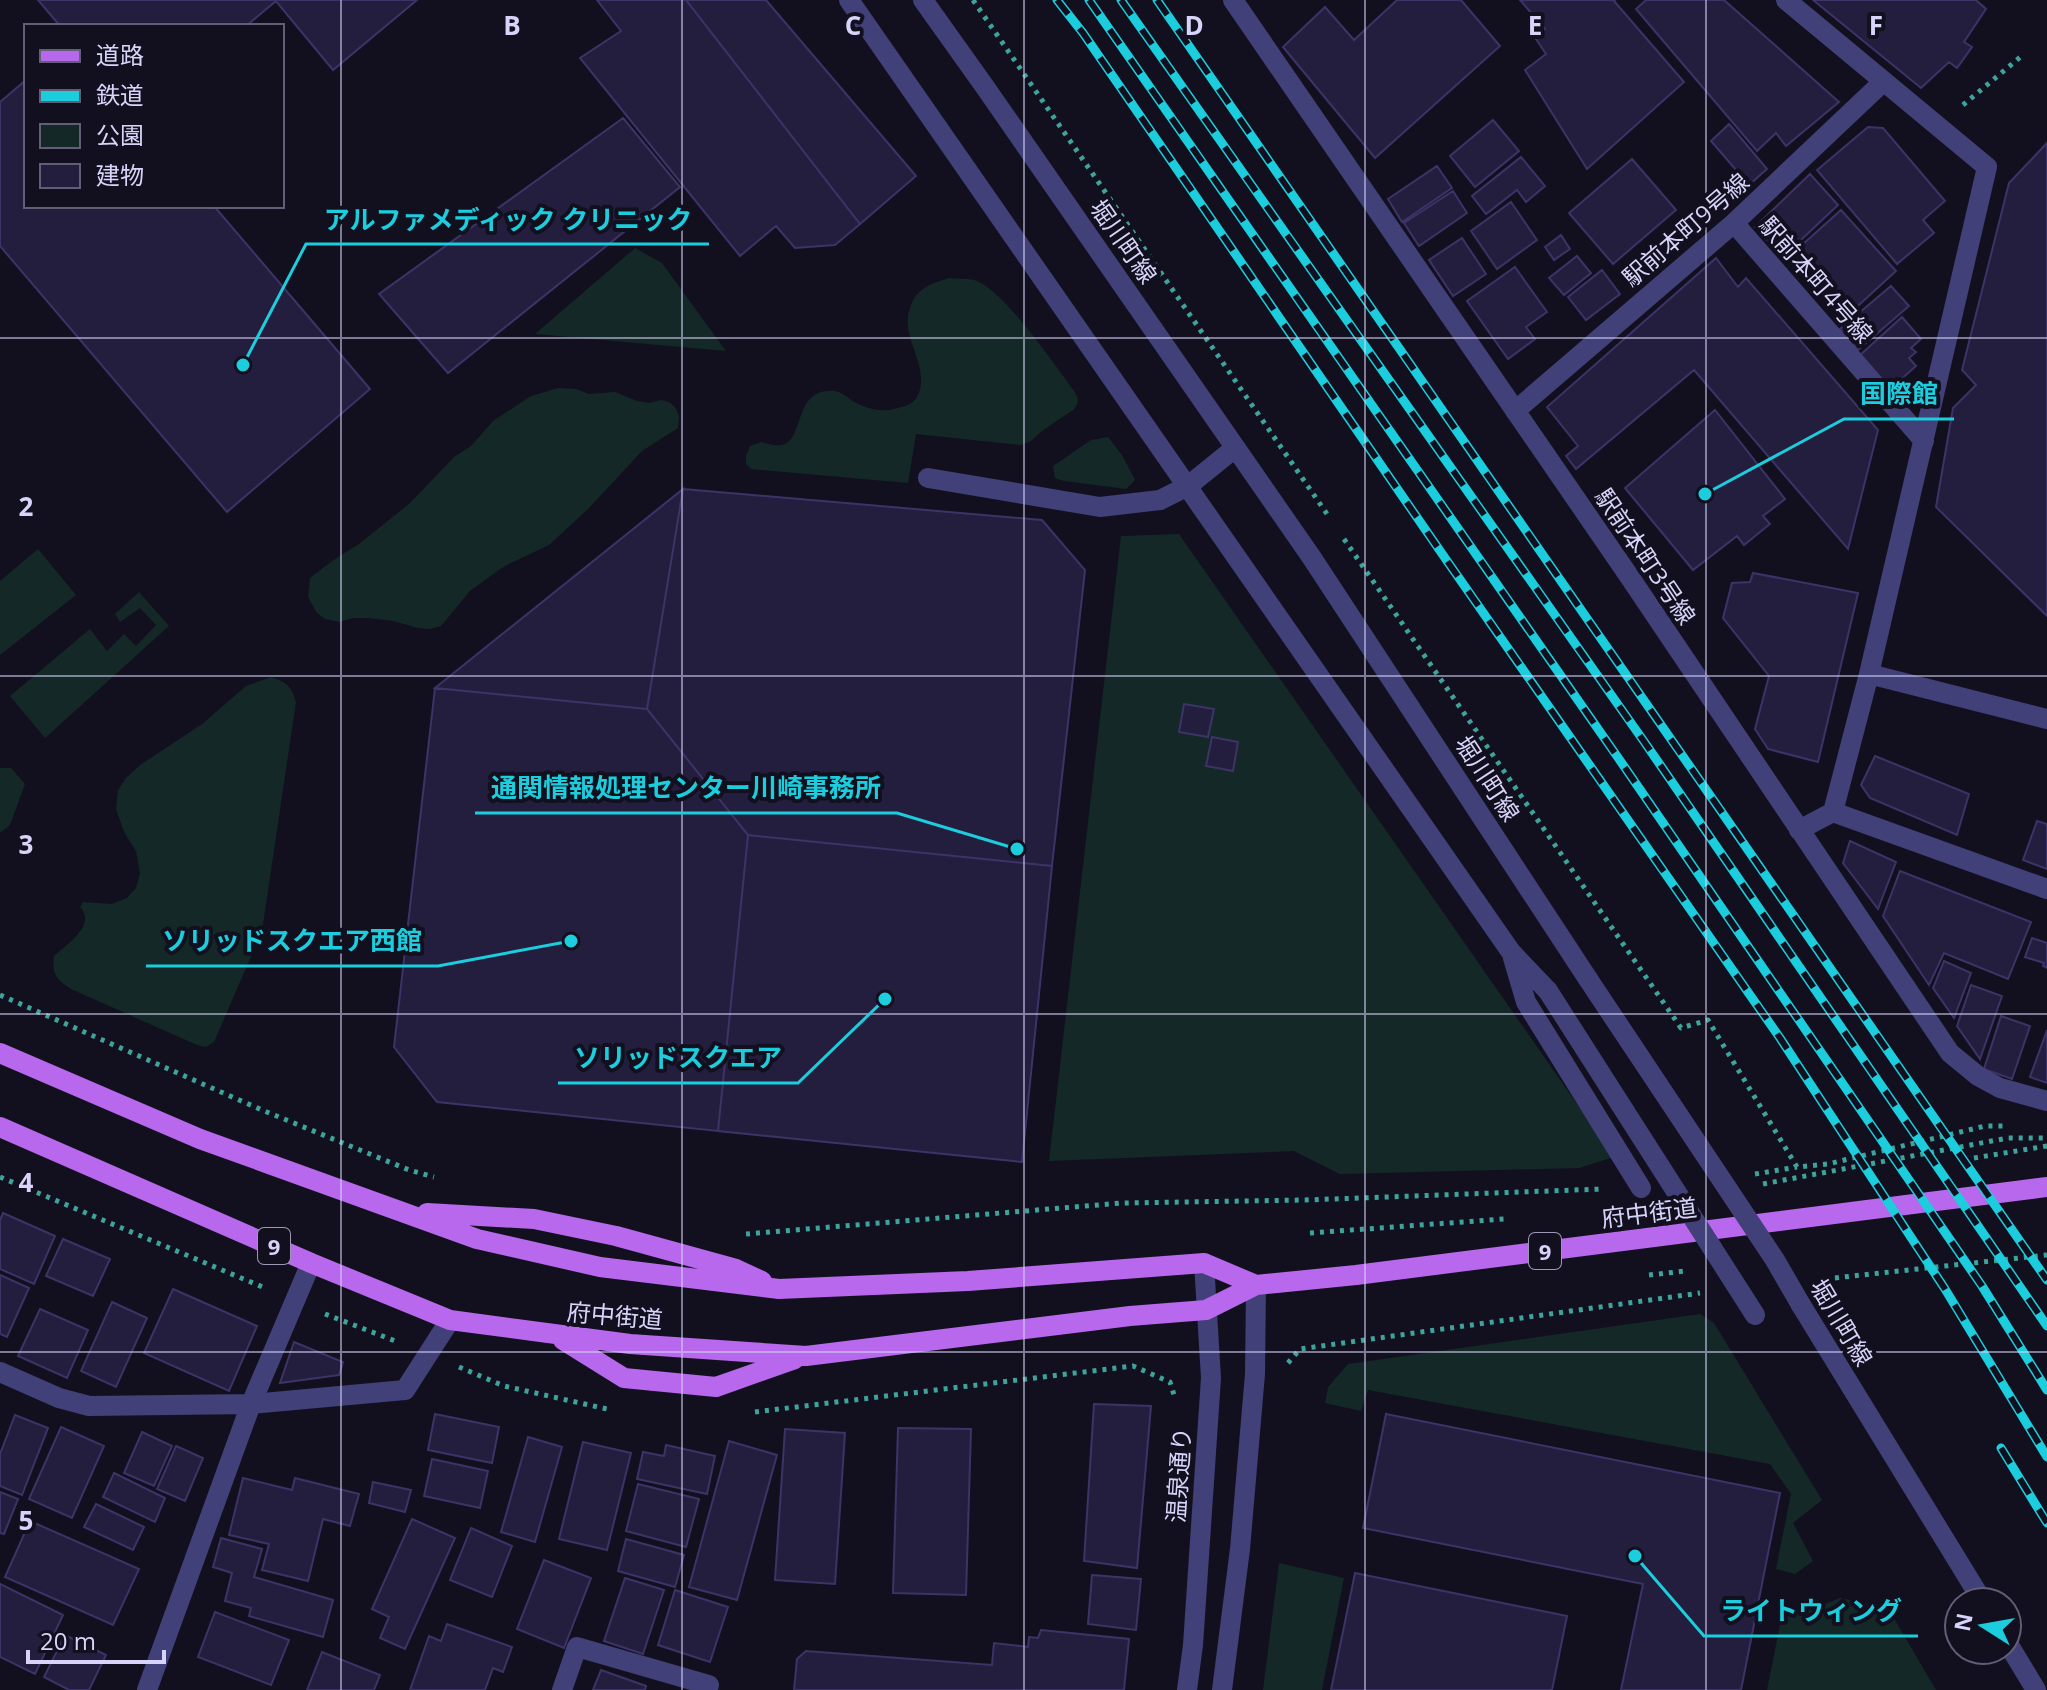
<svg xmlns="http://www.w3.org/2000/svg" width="2047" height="1690" viewBox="0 0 2047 1690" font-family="'Open Sans','Noto Sans JP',sans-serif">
  <rect width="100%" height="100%" fill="#12101f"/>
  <!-- green -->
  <path fill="#132827" d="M635 248 662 263 726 351 535 334Z
    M949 278C957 279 967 278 974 280 1004 289 1055 366 1075 392 1079 400 1079 404 1073 410L1042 431 1031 441 1021 445 916 434 908 483 751 469 746 464V456L750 446 761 442C768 444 777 447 785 444 803 436 796 391 829 391 839 390 844 395 851 400 866 409 881 413 898 408 906 406 914 404 918 395 930 369 904 341 908 317 908 313 910 309 911 305 917 288 933 283 949 278Z
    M558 388 576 389 589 394 615 392 637 401 649 403 661 400 669 402 675 407 679 416 678 428 642 451 588 509 549 545 503 567 470 591 441 626 430 629 418 628 393 621 369 618H353L339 622 325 619 317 613 308 597 310 578 332 561 359 544 410 503 454 457 471 446 493 421 531 396Z
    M1108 437 1122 455 1135 480 1126 489 1064 481 1055 478 1053 466 1091 440Z
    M1179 534 1614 1157 1579 1168 1340 1174 1294 1151 1049 1161 1121 536Z
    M38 549 76 595 0 655V581Z
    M139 592 169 626 45 738 10 696 90 629 107 651 124 634 136 646 156 625 140 608 120 622 115 614Z
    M271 677C287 682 292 687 296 702L262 931 214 1042 206 1047 197 1045 71 989C56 979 52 975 54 956 67 944 97 925 80 907L83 902 112 904 127 898 136 888 140 873 136 851 124 832 116 809 118 790 126 778 140 765 202 724 246 686Z
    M0 768H11L25 784 10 825 0 833Z
    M1700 1314 1714 1323 1822 1500 1793 1523 1813 1561 1795 1574 1776 1569 1791 1494 1770 1464 1368 1390 1361 1411 1325 1403 1328 1387 1348 1364Z
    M1279 1563 1344 1578 1322 1690H1263Z
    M1840 1598 1888 1608 1936 1690H1767L1783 1610 1808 1611Z"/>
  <!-- building -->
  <path fill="#241e3e" stroke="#3c3367" stroke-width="2" d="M38 0H275L276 1 246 26H60Z
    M275 0H417L333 70Z
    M597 0H686L860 224 835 245 795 248 776 226 740 256 580 58 621 31Z
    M686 0H766L916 176 860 224Z
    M1397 0H1461L1500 46 1375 158 1283 47 1325 7 1354 40Z
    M1520 0H1615L1614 1 1684 82 1587 169 1525 70 1546 54 1536 39 1545 29Z
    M1646 0H1724L1839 102 1786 146 1776 133 1757 151 1636 9Z
    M1813 0H1976L1986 9 1964 42 1972 47 1957 68 1949 62 1921 88Z
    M26 80V206H214L370 389 227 512 0 246V102Z
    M623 118 680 187 448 373 379 294Z
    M1493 120 1519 151 1475 187 1450 156Z
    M1729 124 1767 169 1749 185 1711 141Z
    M1868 127 1883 128 1945 201 1923 220 1934 233 1897 264 1817 170Z
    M2047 143V616L1936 507 1953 408 1976 385 1962 370 2009 183Z
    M1521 157 1545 186 1526 202 1517 190 1486 214 1472 196Z
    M1632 159 1676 210 1613 264 1569 213Z
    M1437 166 1452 188 1402 222 1388 199Z
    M1810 174 1838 205 1783 257 1755 227Z
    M1453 191 1467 213 1419 246 1404 223Z
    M1511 202 1537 240 1497 269 1471 231Z
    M1841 210 1896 271 1848 315 1793 253Z
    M1561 235 1570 249 1554 260 1545 247Z
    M1462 238 1486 274 1453 296 1429 260Z
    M1577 256 1591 273 1564 295 1549 278Z
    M1716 258 1738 287 1746 278 1878 430 1848 549 1694 370 1576 469 1566 456 1578 446 1547 407Z
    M1515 267 1547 312 1526 327 1535 339 1508 359 1467 301Z
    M1602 270 1620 294 1586 320 1568 297Z
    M1891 286 1909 306 1858 350 1840 329Z
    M1902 317 1921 339 1911 348 1916 352 1909 358 1916 366 1889 390 1859 356Z
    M1715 410 1785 499 1763 516 1770 524 1744 545 1737 536 1693 570 1625 488Z
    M683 489 1042 520 1085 570 1052 866 748 835 647 709Z
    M683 489 647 709 435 688Z
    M1753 573 1858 593 1818 762 1768 749 1755 729 1769 676 1723 618 1732 583 1750 582Z
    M435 688 647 709 748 835 718 1131 437 1102 394 1047Z
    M1184 704 1214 709 1208 737 1179 732Z
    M1212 737 1238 742 1233 771 1206 766Z
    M1875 756 1969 794 1957 835 1870 798 1861 785Z
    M2037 821 2047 824V869L2023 860Z
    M748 835 1052 866 1022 1162 718 1131Z
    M1850 841 1896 862 1878 909 1843 863Z
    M1900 871 2031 922 2008 979 1944 953 1929 985 1883 916Z
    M2032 938 2047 943V968L2043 966 2044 963 2025 957Z
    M1944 961 1971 973 1954 1018 1933 988Z
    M1971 985 2002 996 1980 1059 1957 1026Z
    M2001 1016 2030 1026 2012 1079 1984 1069Z
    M2047 1030V1083L2030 1077Z
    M3 1213 55 1236 34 1284 0 1269V1220Z
    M63 1239 110 1259 93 1296 46 1276Z
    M0 1275 29 1288 7 1337 0 1334Z
    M173 1289 257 1326 229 1391 144 1353Z
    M112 1302 147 1318 116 1387 81 1371Z
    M40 1309 88 1330 67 1378 18 1356Z
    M294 1342 343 1362 339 1375 280 1383Z
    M1094 1404 1151 1406 1137 1568 1084 1561Z
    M435 1414 499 1427 492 1463 428 1450Z
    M1386 1414 1780 1493 1741 1690H1621L1643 1584 1363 1528Z
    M15 1415 48 1428 22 1495 0 1486V1454Z
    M61 1427 104 1446 72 1518 29 1499Z
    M898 1428 971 1429 966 1595 893 1593Z
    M785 1429 845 1433 835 1584 775 1580Z
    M142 1432 172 1446 154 1486 124 1473Z
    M528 1437 562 1447 535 1542 501 1532Z
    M729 1441 777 1455 737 1600 689 1587Z
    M583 1442 631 1453 607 1550 559 1539Z
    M666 1445 715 1456 707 1494 637 1479 643 1452 664 1456Z
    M176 1446 203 1458 185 1501 157 1489Z
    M432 1459 488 1471 480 1508 424 1496Z
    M114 1473 165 1498 155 1522 103 1497Z
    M243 1478 292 1490 295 1478 359 1494 350 1526 323 1519 308 1581 262 1570 269 1544 229 1535Z
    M373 1482 411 1490 405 1512 369 1503Z
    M638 1484 699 1499 686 1547 626 1531Z
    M0 1492 18 1499 4 1534 0 1533Z
    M96 1504 144 1527 133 1550 84 1527Z
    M412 1519 455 1538 405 1649 380 1638 389 1617 372 1609Z
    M30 1521 139 1569 113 1625 5 1577Z
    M471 1528 512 1546 492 1597 450 1580Z
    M221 1538 262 1549 254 1577 333 1600 323 1637 249 1616 251 1608 225 1601 232 1573 213 1567Z
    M626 1539 684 1555 675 1587 618 1571Z
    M544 1560 591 1578 564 1648 517 1629Z
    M1355 1573 1567 1616 1552 1690H1331Z
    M1092 1575 1141 1579 1136 1630 1088 1624Z
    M625 1578 664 1590 643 1654 604 1641Z
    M0 1584 63 1615 35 1674 0 1657Z
    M675 1590 728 1607 710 1662 658 1645Z
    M215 1612 289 1640 271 1685 198 1657Z
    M447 1624 512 1647 503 1672 493 1668 485 1690H410L429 1636 441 1641Z
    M1041 1630 1129 1639 1124 1690H794L797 1659 806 1651 992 1665 994 1643 1028 1647 1029 1637 1038 1638Z
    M65 1635 106 1655 89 1690H69L44 1677Z
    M322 1652 380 1675 374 1690H307Z
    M601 1670 646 1686 645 1690H593Z"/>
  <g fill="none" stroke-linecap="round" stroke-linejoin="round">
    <!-- path -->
    <path stroke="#3da49b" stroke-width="5" stroke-dasharray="4 6" stroke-linecap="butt" d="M973 0 1327 514
      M1963 105 2024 54
      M1344 539 1681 1028 1708 1020 1797 1167 1828 1164 1985 1126H2004
      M0 995 262 1110 409 1170 434 1177
      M1974 1158 2047 1146
      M1755 1174 1797 1167
      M0 1177 265 1288
      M1763 1184 2008 1138H2047
      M1310 1233 1504 1219
      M746 1234 1122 1203 1305 1200 1602 1189
      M1649 1275 1686 1271
      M1825 1279 2047 1255
      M325 1314 398 1342
      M1288 1363 1300 1349 1700 1293
      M459 1367 504 1386 607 1409
      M755 1412 1133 1366 1170 1382 1174 1395"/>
    <!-- minor -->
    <path stroke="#414078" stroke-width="20" d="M849 0 1511 952 1548 991
      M923 0 985 87 1312 558 1588 979
      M1233 0 1631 579 1950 1053 1978 1076 2000 1088 2047 1101
      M1786 0 1987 167 1869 674 2047 719
      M1734 223 1924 441
      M1515 411 1734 223 1884 81
      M928 478 1100 507 1160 500 1188 486 1235 448
      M1833 812 1869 674
      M1799 830 1833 812 2047 889
      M1513 958 1526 1002 1641 1188
      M1801 1305 1983 1602
      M0 1372 59 1398 89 1406 251 1404 405 1390 450 1320
      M2007 1642 2036 1690
      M147 1690 251 1404 311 1263
      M562 1690 577 1647 709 1685
      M1187 1690 1193 1645 1211 1378 1204 1263
      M1222 1690 1240 1549 1255 1374 1256 1285"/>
    <!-- major -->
    <path stroke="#b768ec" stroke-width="20" d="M0 1053 200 1139 477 1239 600 1267 779 1289 968 1281 1204 1263 1256 1285
      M0 1127 311 1263 450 1320 630 1344 806 1356 1130 1316 1206 1310 1256 1285 1356 1275 2047 1187
      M427 1213 534 1219 616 1236 736 1269 762 1281
      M563 1340 624 1378 716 1387 795 1359"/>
    <defs>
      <path id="rail" d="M1057 0 1083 33 1445 558 1780 1038 1945 1289 2047 1457
        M1089 0 1619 759 1982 1286 2047 1390
        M1121 0 1643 740 2047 1326
        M1157 0 2047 1280
        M2001 1448 2047 1523"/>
    </defs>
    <!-- rail casing -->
    <use href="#rail" stroke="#1ccedd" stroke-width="9"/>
    <!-- rail -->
    <use href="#rail" stroke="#12101f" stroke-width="6" stroke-dasharray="18" stroke-linecap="butt"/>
    <!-- minor-bridge -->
    <path stroke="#414078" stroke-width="20" d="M1588 979 1775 1260 1801 1305
      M1548 991 1755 1315"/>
  </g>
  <!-- grid -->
  <path fill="none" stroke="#d7d3f9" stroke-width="2" stroke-opacity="0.55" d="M341 0V1690M682 0V1690M1024 0V1690M1365 0V1690M1706 0V1690M0 338H2047M0 676H2047M0 1014H2047M0 1352H2047"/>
  <g text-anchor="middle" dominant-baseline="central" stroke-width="8" stroke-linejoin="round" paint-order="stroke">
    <!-- shield labels -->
    <g fill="#12101f" stroke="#9c98b8" stroke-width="2">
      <rect x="258" y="1228" width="32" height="36" rx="6"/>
      <rect x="1529" y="1233" width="32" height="36" rx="6"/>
    </g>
    <g font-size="22" font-weight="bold" fill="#d7d3f9">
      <text x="274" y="1246">9</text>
      <text x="1545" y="1251">9</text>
    </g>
    <!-- street labels -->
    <g font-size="24" fill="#d7d3f9" stroke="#12101f">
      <text transform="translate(1685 229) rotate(-41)">駅前本町9号線</text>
      <text transform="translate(1124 241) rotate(55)">堀川町線</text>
      <text transform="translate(1817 279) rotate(49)">駅前本町4号線</text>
      <text transform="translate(1646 556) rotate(56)">駅前本町3号線</text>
      <text transform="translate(1488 778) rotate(57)">堀川町線</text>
      <text transform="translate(1649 1212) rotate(-7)">府中街道</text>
      <text transform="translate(615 1315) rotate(5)">府中街道</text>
      <text transform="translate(1842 1322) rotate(59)">堀川町線</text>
      <text transform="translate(1178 1475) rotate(-86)">温泉通り</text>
    </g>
  </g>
  <g font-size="26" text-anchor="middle" font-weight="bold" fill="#d7d3f9" stroke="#12101f" stroke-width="8" stroke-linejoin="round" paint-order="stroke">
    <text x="512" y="35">B</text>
    <text x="853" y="35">C</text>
    <text x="1194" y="35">D</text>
    <text x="1535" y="35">E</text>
    <text x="1876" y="35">F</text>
    <text x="26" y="516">2</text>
    <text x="26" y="854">3</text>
    <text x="26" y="1192">4</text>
    <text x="26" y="1530">5</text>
  </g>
  <!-- callouts -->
  <path fill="none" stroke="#1ccedd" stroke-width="3" d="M243 365L306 244H709M1705 494L1844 419H1954M1017 849L897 813H475M571 941L438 966H146M885 999L798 1083H558M1635 1556L1704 1636H1918"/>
  <g fill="#1ccedd" stroke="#12101f" stroke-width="3">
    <circle cx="243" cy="365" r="8"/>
    <circle cx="1705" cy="494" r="8"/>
    <circle cx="1017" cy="849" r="8"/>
    <circle cx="571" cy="941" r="8"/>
    <circle cx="885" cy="999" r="8"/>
    <circle cx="1635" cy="1556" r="8"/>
  </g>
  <g font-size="26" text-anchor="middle" font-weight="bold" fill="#1ccedd" stroke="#12101f" stroke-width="8" stroke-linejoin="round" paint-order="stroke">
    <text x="508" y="229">アルファメディック クリニック</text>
    <text x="1899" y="403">国際館</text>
    <text x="686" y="797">通関情報処理センター川崎事務所</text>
    <text x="292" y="950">ソリッドスクエア西館</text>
    <text x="678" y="1067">ソリッドスクエア</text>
    <text x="1811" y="1620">ライトウィング</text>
  </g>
  <!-- legend -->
  <rect x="24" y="24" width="260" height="184" fill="#12101f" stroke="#615e76" stroke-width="2"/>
  <rect x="40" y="50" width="40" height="12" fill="#b768ec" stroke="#615e76" stroke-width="2"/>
  <text x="96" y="64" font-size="24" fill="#d7d3f9">道路</text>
  <rect x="40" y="90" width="40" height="12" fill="#1ccedd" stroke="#615e76" stroke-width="2"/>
  <text x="96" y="104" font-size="24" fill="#d7d3f9">鉄道</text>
  <rect x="40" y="124" width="40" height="24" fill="#132827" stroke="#615e76" stroke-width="2"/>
  <text x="96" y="144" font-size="24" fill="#d7d3f9">公園</text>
  <rect x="40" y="164" width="40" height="24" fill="#241e3e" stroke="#615e76" stroke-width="2"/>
  <text x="96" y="184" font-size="24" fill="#d7d3f9">建物</text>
  <!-- north arrow -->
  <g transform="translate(1983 1626) rotate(281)"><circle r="38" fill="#12101f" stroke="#615e76" stroke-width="2"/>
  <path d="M0-6L14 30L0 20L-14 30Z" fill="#1ccedd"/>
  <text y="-12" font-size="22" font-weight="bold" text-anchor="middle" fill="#d7d3f9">N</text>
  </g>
  <!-- scale -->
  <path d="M28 1650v12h136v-12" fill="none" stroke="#d7d3f9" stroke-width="4"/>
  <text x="40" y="1650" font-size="24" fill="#d7d3f9" stroke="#12101f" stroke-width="6" paint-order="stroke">20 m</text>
</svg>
